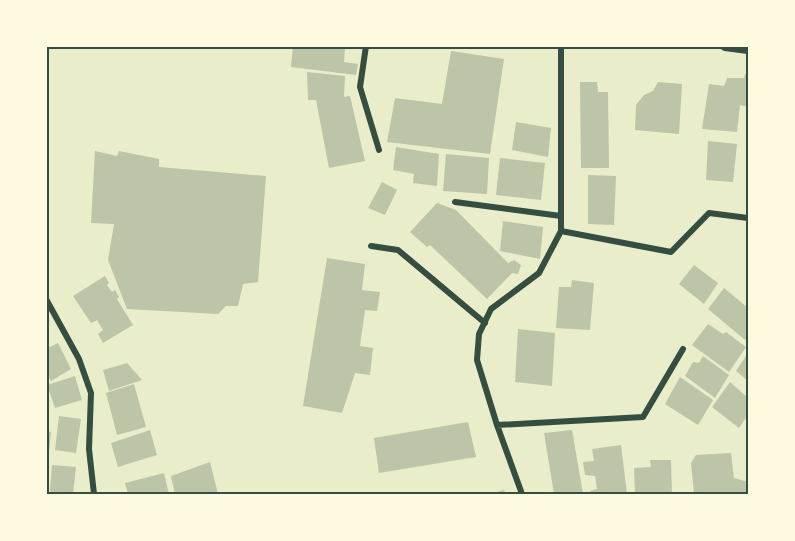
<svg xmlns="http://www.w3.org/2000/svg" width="795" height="541" viewBox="0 0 795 541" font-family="Ubuntu,sans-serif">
  <rect width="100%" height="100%" fill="#e9edc9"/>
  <!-- building -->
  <path fill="#bcc5a7" d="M293 46H345L344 62 358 64 356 75 291 67Z
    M451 51 504 59 490 154 387 142 395 98 442 104Z
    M307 72 345 76 344 97 350 96 365 161 329 168 316 100H308Z
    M745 74H748V107L740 105 737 132 702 129 709 84 724 86 727 78H744Z
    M580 82H597L598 92H608L609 168H581Z
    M658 82 682 84 679 134 635 130 636 105 644 95 653 91Z
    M516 122 551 128 548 157 512 150Z
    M708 141 737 144 733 182 706 180Z
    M396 147 439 154 437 186 413 183 414 174 393 170Z
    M95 151 117 156 119 151 159 159V167L266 176 258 282 243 284 238 306H226L218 314 127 309 108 260 114 224 91 223Z
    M446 154 489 158 487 194 443 191Z
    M500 158 545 163 541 200 496 195Z
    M588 175 616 176 614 225 588 224Z
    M382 182 397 190 385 215 368 208Z
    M437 203 456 210 508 263 514 260 521 265 518 274 512 273 487 299 430 245 427 247 410 232Z
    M503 221 543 227 540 259 500 251Z
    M327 258 365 264 362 290 380 292 377 311 365 310 360 346 373 348 370 375 355 373 342 413 303 406Z
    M694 265 718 283 704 304 679 284Z
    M105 276 109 283 107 285 112 292 115 290 119 297 117 299 133 325 103 343 98 334 103 330 97 320 91 323 73 296Z
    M572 280 594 283 590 330 556 328 559 287H571Z
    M724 288 748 308V336L745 340 708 309Z
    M708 324 723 334 726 332 746 347 729 372 692 345Z
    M518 329 555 333 552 386 515 382Z
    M58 343 71 369 51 381 46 372V349Z
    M748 353V381L736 371Z
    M703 356 729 375 715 398 685 376 693 362 699 363Z
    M127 363 142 380 109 391 103 370Z
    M75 376 82 400 55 408 47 385Z
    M680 377 713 400 698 425 665 404Z
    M730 382 748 398V415L739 428 712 407Z
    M134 384 146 427 117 435 106 393Z
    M59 416 81 419 76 453 55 450Z
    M468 422 476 457 379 473 374 438Z
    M150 430 157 455 118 467 111 443Z
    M572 430 583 494H554L544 433Z
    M46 431 51 432 48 461 46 460Z
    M621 445 627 494H590V491L597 489 595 476 585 475 583 462 594 461 592 449Z
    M731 453 734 478 748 482V494H694L691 463 696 455Z
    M650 460H671L672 494H635L634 468 651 467Z
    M210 462 218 494H175L171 476Z
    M52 465 76 467 73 494H55L50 491Z
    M164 473 169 494H128L125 483Z
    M504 490 506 494H489Z"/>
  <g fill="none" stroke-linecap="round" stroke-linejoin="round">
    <!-- minor -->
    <path stroke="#344e41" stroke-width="6" d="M366 46 360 87 379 150
      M455 202 561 216
      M561 231 671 252 709 213 748 218
      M371 246 398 250 485 323
      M46 299 79 359 91 393 89 449 94 494
      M497 425 643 417 683 349
      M522 494 497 425 477 360 479 334 491 309 539 273 561 231V46"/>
    <!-- tertiary -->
    <path stroke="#344e41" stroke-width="10" d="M725 46 748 49"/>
  </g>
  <!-- border -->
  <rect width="795" height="541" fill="none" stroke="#fefae0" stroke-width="96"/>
  <rect x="48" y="48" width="699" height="445" fill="none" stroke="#344e41" stroke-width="2"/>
</svg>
